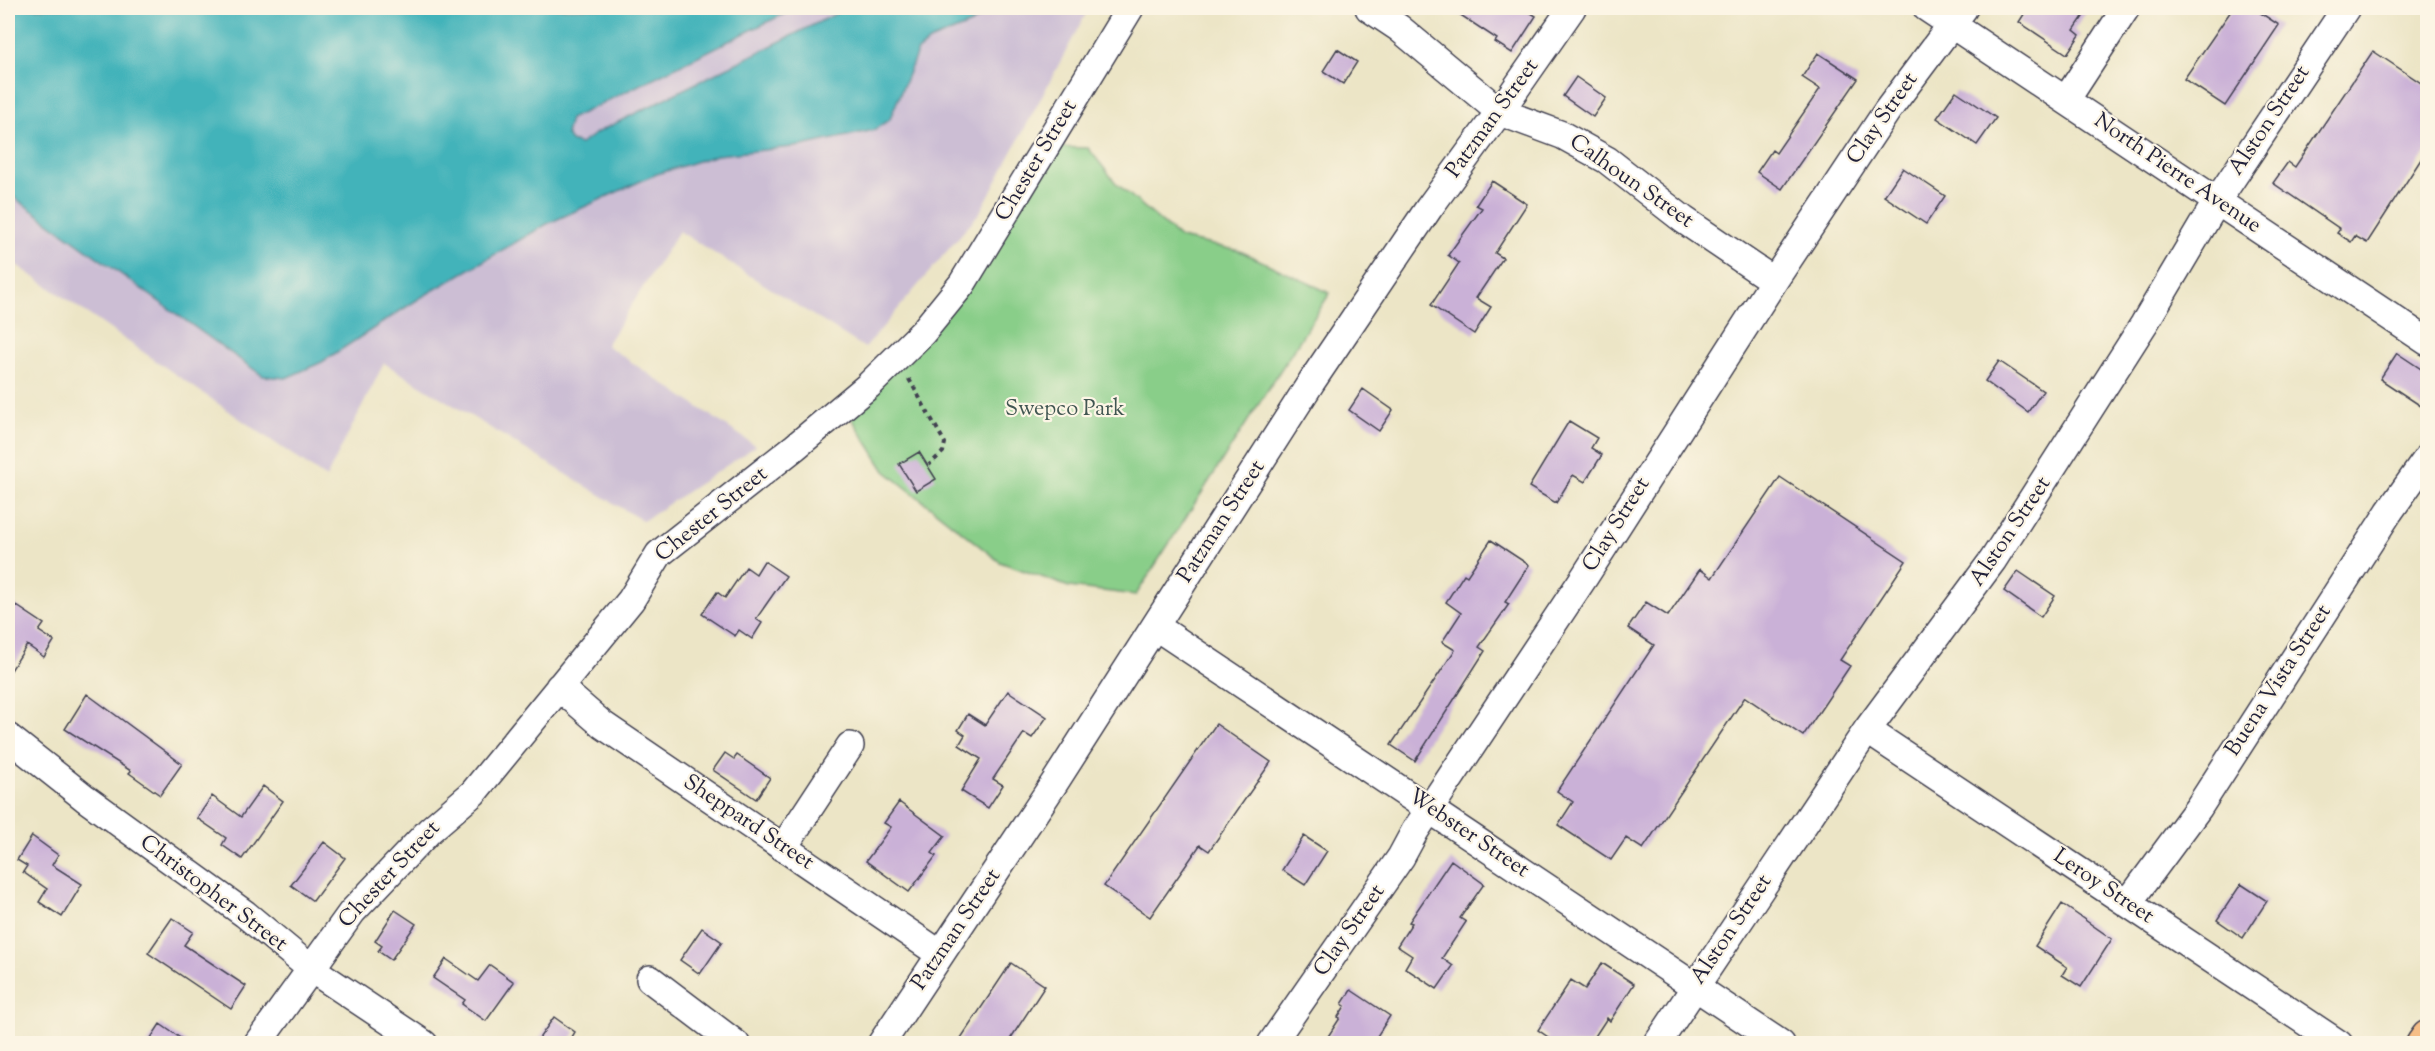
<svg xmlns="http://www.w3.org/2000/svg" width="2435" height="1051" viewBox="0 0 2435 1051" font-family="'Sorts Mill Goudy',serif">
  <rect width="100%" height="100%" fill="#fcf5e5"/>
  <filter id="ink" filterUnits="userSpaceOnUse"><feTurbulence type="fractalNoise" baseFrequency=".0167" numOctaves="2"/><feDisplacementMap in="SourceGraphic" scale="12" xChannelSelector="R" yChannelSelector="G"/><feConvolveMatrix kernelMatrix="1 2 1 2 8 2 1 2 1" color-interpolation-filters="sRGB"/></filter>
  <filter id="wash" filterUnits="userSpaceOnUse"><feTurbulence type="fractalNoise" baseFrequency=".008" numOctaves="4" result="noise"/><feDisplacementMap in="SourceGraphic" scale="24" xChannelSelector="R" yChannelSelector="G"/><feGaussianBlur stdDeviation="1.35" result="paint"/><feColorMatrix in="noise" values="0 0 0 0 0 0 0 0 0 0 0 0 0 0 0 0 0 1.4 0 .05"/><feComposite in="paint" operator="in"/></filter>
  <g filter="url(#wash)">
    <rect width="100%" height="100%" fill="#ece5c6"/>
    <!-- industrial -->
    <path fill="#ccbed4" d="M8 8H1089L980 212 865 348 679 231 606 345 756 446 643 521 384 363 326 478 8 259Z"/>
    <!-- green -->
    <path fill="#89ce89" stroke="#567862" stroke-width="1.5" d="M1045 147 1088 148 1116 183 1180 238 1240 251 1330 293 1136 595 1069 587 1000 562 885 471 844 406 923 333Z"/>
    <!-- water -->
    <path fill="#43b3ba" stroke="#326a7a" stroke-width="1.5" d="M8 8H796L570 119 566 134 571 141 580 144 598 132 847 8H993L971 24 929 41 917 52 890 119 874 130 802 146 717 155 654 175 547 224 420 298 322 362 286 378 263 376 8 193Z"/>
    <g id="blocks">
      <!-- building -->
      <path fill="#cab1d7" d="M1450 8H1523L1536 16 1512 53 1495 42 1497 39Z
        M2028 8H2089L2074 30 2080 35 2067 54 2019 22Z
        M2233 8H2253L2279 25 2225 106 2184 79Z
        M1337 49 1357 62 1343 84 1323 71Z
        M2373 51 2427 87V150L2367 243 2355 236 2351 242 2337 233 2340 229 2273 183 2288 162 2295 167Z
        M1818 53 1858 79 1782 189 1757 172 1772 150 1776 153 1820 89 1802 77Z
        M1576 77 1606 98 1593 117 1563 96Z
        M1956 91 1996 118 1977 145 1937 118Z
        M1903 168 1945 196 1926 224 1884 196Z
        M1492 181 1527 204 1495 253 1503 258 1476 298 1491 307 1474 334 1431 305 1459 263 1448 255 1482 208 1476 205Z
        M2397 353 2427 373V410L2380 379Z
        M1999 361 2043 391 2028 412 1985 381Z
        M1363 389 1393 410 1379 431 1349 410Z
        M1569 421 1597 438 1591 448 1602 455 1585 482 1573 475 1556 503 1529 487Z
        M919 452 936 479 916 491 899 464Z
        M1780 477 1906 561 1840 660 1850 666 1803 736 1745 697 1643 849 1626 838 1611 860 1558 825 1573 802 1557 791 1654 645 1628 628 1646 602 1668 616 1700 569 1712 578Z
        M1491 540 1529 565 1505 602 1509 604 1479 647 1485 651 1415 761 1391 745 1455 650 1442 642 1461 613 1446 602 1464 574 1467 576Z
        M764 561 786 576 756 619 762 623 752 639 739 630 735 636 702 614 717 592 725 598 746 567 756 574Z
        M2018 571 2055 596 2041 617 2004 591Z
        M8 600 44 624 39 631 54 641 44 657 27 645 8 675Z
        M1008 691 1047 717 1032 738 1024 733 993 779 1003 785 988 808 961 791 981 759 959 745 965 735 958 730 968 714 985 725Z
        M87 694 182 764 160 795 129 773 131 771 65 729Z
        M1216 724 1271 762 1209 851 1200 845 1150 917 1104 886Z
        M725 753 734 759 737 755 770 778 756 799 713 770Z
        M263 786 283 801 242 859 222 845 226 838 197 818 212 796 241 817Z
        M899 802 945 836 932 853 936 856 909 892 866 861 891 827 884 823Z
        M32 836 58 855 52 865 82 884 62 917 39 902 47 889 23 872 27 866 17 860Z
        M1304 836 1327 851 1305 885 1282 870Z
        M324 842 345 858 313 901 291 885Z
        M1451 860 1484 884 1460 918 1466 922 1442 958 1453 966 1437 989 1405 968 1412 956 1397 946 1412 923 1409 922Z
        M2241 884 2267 901 2243 938 2217 920Z
        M2062 904 2112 939 2081 987 2062 975 2067 967 2035 946Z
        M395 910 416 924 391 960 378 951 382 946 375 941Z
        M172 918 193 932 184 945 246 986 231 1009 148 953Z
        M702 928 722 942 700 974 680 960Z
        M446 959 478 981 490 965 514 982 486 1021 462 1004 465 1000 433 978Z
        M1011 963 1045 986 1007 1044H957Z
        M1602 963 1634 984 1610 1021 1607 1018 1590 1044H1544L1548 1037 1538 1030 1571 980 1585 989Z
        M1351 990 1390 1016 1372 1044H1323L1340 1018 1338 1017 1345 1006 1342 1004Z
        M554 1017 575 1032 568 1044H535Z
        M160 1024 189 1044H147Z"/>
    </g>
  </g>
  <g filter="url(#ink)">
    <use href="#blocks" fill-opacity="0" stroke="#403f50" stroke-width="1.5"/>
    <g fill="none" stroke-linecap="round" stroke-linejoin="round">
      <defs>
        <path id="minor" d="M1369 8 1399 28 1500 112 1562 135 1607 160 1684 220 1774 281
          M1927 8 2428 342
          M2066 100 2126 8
          M1155 626 1781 1044
          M559 687 603 725 940 954
          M1867 730 2339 1044
          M8 737 85 798 245 914 310 968 424 1044
          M783 848 850 746
          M2128 903 2199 807 2389 512 2428 457
          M650 979 736 1044
          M257 1044 352 912 430 830 473 793 631 600 659 554 795 447 868 386 923 332 962 284 1130 8
          M881 1044 1055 782 1312 381 1429 208 1505 104 1572 8
          M1271 1044 1401 857 1415 831 1585 576 1774 281 1887 111 1964 8
          M1657 1044 1867 730 1993 560 2144 324 2217 201 2346 8"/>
        <path id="major" d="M2423 1044 2428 1037"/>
      </defs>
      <!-- minor casing -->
      <use href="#minor" stroke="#403f50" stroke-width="30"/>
      <!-- major casing -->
      <use href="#major" stroke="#403f50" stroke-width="36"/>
      <!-- path -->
      <path stroke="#403f50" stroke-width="4" stroke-dasharray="4.5 4.5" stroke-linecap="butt" d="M909 379 945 443 943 452 929 465"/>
      <!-- minor -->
      <use href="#minor" stroke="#fff" stroke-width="27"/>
      <!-- major -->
      <use href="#major" stroke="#f6be87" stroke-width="33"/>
    </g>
  </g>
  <g text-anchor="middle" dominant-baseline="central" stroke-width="4.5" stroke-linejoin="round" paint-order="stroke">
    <!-- street labels -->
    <g font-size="22" fill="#22223b" stroke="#fcf5e5">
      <text transform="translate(1493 119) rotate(-54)">Patzman Street</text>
      <text transform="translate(1883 119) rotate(-55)">Clay Street</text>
      <text transform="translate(2270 121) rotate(-56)">Alston Street</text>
      <text transform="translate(1037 161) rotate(-59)">Chester Street</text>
      <text transform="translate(2177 174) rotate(34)">North Pierre Avenue</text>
      <text transform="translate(1631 182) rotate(35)">Calhoun Street</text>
      <text transform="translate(712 515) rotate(-39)">Chester Street</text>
      <text transform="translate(1222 522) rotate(-57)">Patzman Street</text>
      <text transform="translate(1617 525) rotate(-58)">Clay Street</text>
      <text transform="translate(2011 532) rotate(-56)">Alston Street</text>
      <text transform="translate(2279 681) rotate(-57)">Buena Vista Street</text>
      <text transform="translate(748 823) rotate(34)">Sheppard Street</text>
      <text transform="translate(1468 834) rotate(34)">Webster Street</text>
      <text transform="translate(390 875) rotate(-47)">Chester Street</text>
      <text transform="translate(2103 887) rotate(34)">Leroy Street</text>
      <text transform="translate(213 894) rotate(37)">Christopher Street</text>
      <text transform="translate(957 930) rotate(-56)">Patzman Street</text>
      <text transform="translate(1732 930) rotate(-56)">Alston Street</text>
      <text transform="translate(1350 931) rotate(-55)">Clay Street</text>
    </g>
    <!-- park labels -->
    <g font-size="22" fill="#415652" stroke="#fcf5e5">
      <text x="1065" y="410">Swepco Park</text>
    </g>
  </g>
  <!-- margin -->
  <rect width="2435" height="1051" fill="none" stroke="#fcf5e5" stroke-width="30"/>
</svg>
